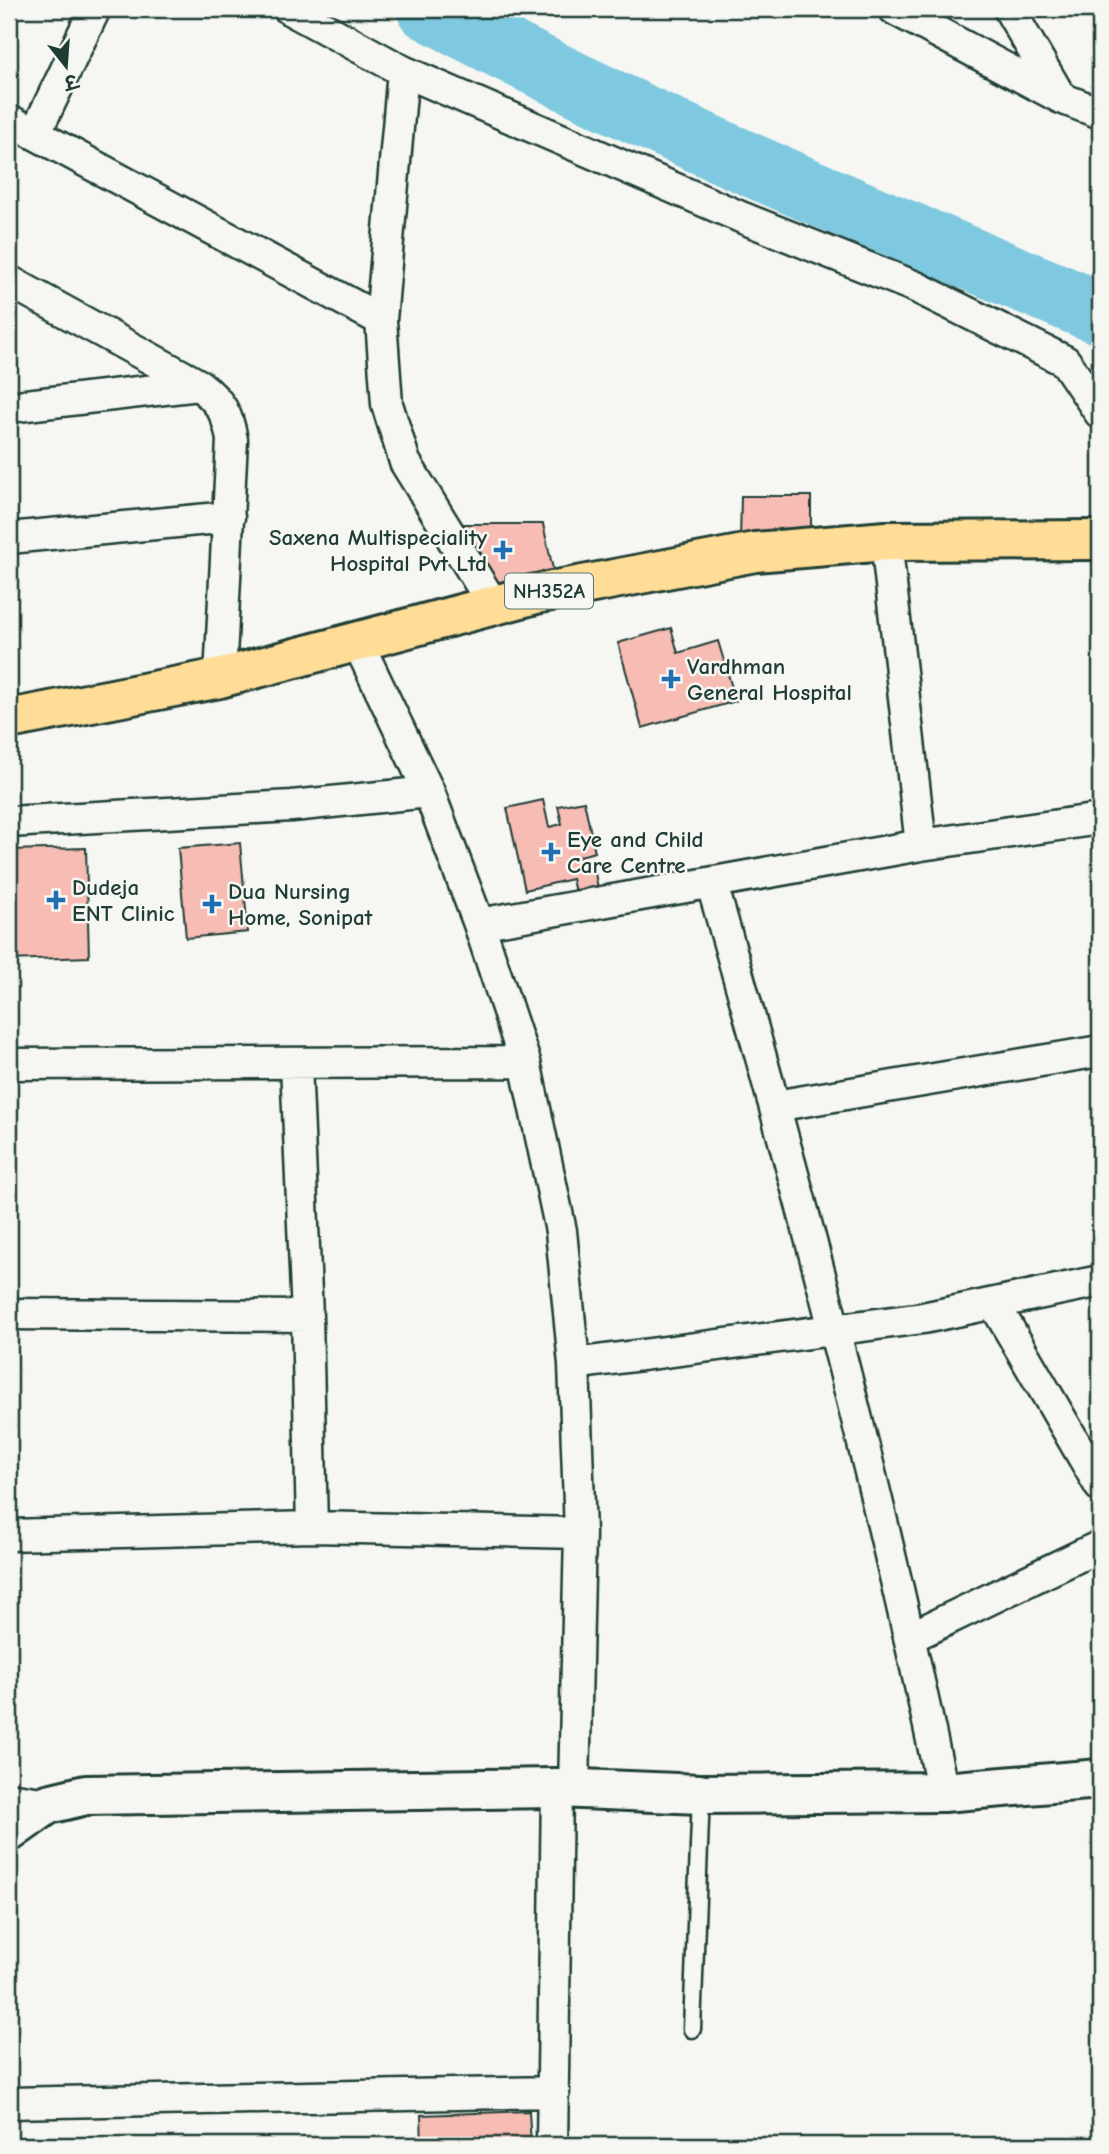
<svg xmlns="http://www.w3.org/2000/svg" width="1109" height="2154" viewBox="0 0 1109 2154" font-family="'Comic Neue','Playpen Sans Deva',sans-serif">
  <rect width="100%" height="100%" fill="#f6f6f2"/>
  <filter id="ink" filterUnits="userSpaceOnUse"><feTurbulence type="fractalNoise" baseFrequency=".0143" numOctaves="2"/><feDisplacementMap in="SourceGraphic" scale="14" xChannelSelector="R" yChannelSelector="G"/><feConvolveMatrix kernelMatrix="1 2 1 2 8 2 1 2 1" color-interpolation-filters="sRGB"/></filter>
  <g filter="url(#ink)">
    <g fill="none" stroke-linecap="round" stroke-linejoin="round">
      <!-- river -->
      <path stroke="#7fc9e0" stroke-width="63" d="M428 9C645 125 874 219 1100 313"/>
    </g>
    <!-- building -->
    <path fill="#f7bcb4" stroke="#1f3d34" stroke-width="2" d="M741 496H811V542H740Z
      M453 524H543L554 574 495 587Z
      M671 628 678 653 718 641 736 701 642 728 618 643Z
      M543 800 549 827 562 824 558 806 584 801 595 852 580 856 583 871 594 869 601 902 578 907 572 879 525 890 507 808Z
      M240 843 248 932 186 938 178 848Z
      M86 848 89 957 9 960V850Z
      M529 2111 531 2145H422L421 2115Z"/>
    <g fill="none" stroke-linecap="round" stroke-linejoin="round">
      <defs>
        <path id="service" d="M692 2029 701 1794"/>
        <path id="minor" d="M289 9 403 71 743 218 916 287 1065 361 1100 413
          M894 9 1061 98 1100 113
          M1009 9 1061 98
          M403 71 381 320 387 404 405 462 494 606
          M9 120 381 320
          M35 134 95 9
          M9 281 199 385C220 401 228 414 232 440L220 678
          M9 407 199 385
          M9 538 229 517
          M886 541 921 845
          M358 643 429 792 479 924 525 1062 561 1231 574 1364 580 1533 574 1788
          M9 822 292 806 429 792
          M712 884C798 1184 879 1486 943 1792
          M479 924 921 845 1100 819
          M9 1064 525 1062
          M296 1064 307 1316 312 1527
          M775 1106 1100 1051
          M995 1305 1100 1486
          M9 1314 307 1316
          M574 1364 923 1318 1100 1281
          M9 1535 312 1527 580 1533
          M911 1637 1100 1546
          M9 1798 48 1804
          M9 2103 554 2092
          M552 2145 557 1788"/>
        <path id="secondary" d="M9 1832 48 1804 86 1795 557 1788 701 1794 943 1792 1100 1779"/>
        <path id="trunk" d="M9 719 220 678 536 594 755 552 886 541 1100 540"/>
      </defs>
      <!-- service casing -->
      <use href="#service" stroke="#1f3d34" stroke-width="21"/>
      <!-- minor casing -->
      <use href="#minor" stroke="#1f3d34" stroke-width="35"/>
      <!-- secondary casing -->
      <use href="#secondary" stroke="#1f3d34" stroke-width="44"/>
      <!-- trunk casing -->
      <use href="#trunk" stroke="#1f3d34" stroke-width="44"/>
      <!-- service -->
      <use href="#service" stroke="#f6f6f2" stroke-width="16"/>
      <!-- minor -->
      <use href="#minor" stroke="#f6f6f2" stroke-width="30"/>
      <!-- secondary -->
      <use href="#secondary" stroke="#f6f6f2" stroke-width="38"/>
      <!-- trunk -->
      <use href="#trunk" stroke="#ffdd96" stroke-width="38"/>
    </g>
  </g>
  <!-- markers -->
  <g fill="#1f6fb2" stroke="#f6f6f2" stroke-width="2.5">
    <path d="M499.5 539.5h7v7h7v7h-7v7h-7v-7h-7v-7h7z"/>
    <path d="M667.5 668.5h7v7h7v7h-7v7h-7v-7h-7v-7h7z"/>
    <path d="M547.5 841.5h7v7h7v7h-7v7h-7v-7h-7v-7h7z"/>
    <path d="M52.5 889.5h7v7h7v7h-7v7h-7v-7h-7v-7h7z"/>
    <path d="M208.5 893.5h7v7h7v7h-7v7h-7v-7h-7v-7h7z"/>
  </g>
  <g text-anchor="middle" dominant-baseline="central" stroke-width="5" stroke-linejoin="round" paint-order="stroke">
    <!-- shield labels -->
    <rect fill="#f6f6f2" stroke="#60746d" stroke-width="2" x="505" y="573.5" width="88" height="35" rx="5"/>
    <g font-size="21" font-weight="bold" fill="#1f3d34">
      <text x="549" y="591">NH352A</text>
    </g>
    <!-- poi labels -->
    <g font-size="23" font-weight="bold" fill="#1f3d34" stroke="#f6f6f2" text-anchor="start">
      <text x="487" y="537" text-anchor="end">Saxena Multispeciality<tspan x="487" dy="26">Hospital Pvt Ltd</tspan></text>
      <text x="687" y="666">Vardhman<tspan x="687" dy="26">General Hospital</tspan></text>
      <text x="567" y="839">Eye and Child<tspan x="567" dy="26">Care Centre</tspan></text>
      <text x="72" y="887">Dudeja<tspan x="72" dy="26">ENT Clinic</tspan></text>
      <text x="228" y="891">Dua Nursing<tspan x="228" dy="26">Home, Sonipat</tspan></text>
    </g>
  </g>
  <!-- margin -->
  <rect width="1109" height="2154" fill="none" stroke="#f6f6f2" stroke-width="35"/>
  <rect x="18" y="18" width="1074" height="2119" fill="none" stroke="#1f3d34" stroke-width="2.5" filter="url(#ink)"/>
  <!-- north arrow -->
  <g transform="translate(66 66) rotate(163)" stroke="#f6f6f2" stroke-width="5" paint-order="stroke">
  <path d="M0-5L12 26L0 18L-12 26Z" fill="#1f3d34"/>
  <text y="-10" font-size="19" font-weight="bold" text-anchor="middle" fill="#1f3d34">उ</text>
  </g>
</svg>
